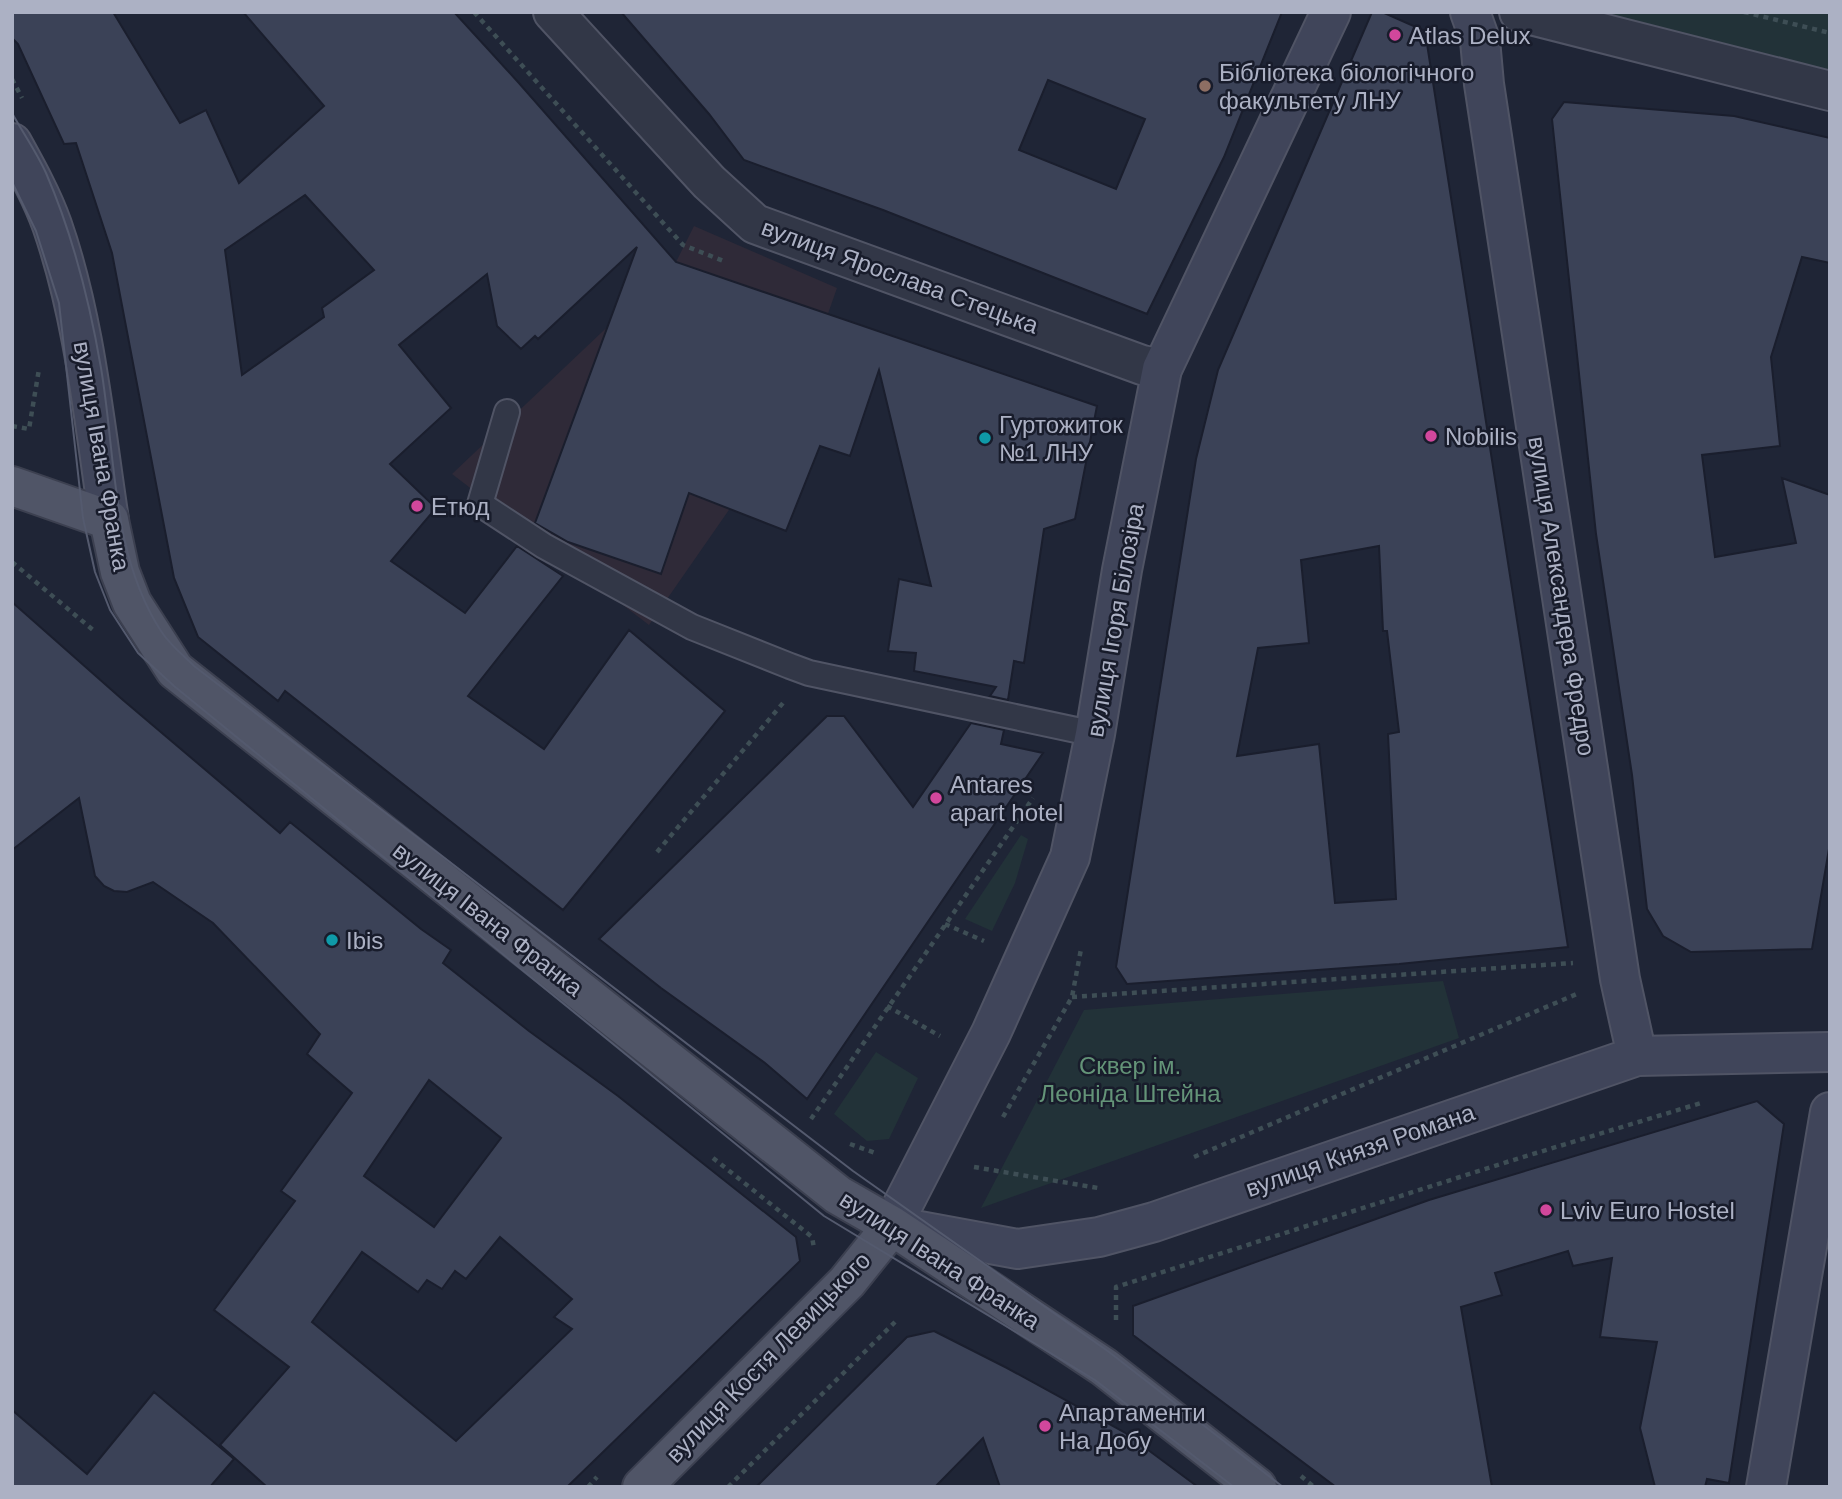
<svg xmlns="http://www.w3.org/2000/svg" width="1842" height="1499" viewBox="0 0 1842 1499" font-family="Helvetica,sans-serif">
  <rect width="100%" height="100%" fill="#1f2536"/>
  <!-- medical -->
  <path fill="#2f2a38" d="M694 226 837 288 790 422 649 625 452 474 676 262Z"/>
  <!-- green -->
  <path fill="#223238" d="M1583 12H1830V77Z
    M1021 835 1028 839 1015 883 992 931 965 919Z
    M1443 981 1459 1038 981 1208 1084 1010Z
    M876 1052 918 1078 889 1139 867 1141 834 1114Z"/>
  <!-- building -->
  <path fill="#3b4257" stroke="#1a1e2d" stroke-width="2" fill-rule="evenodd" d="M12 12H113L180 123 206 110 239 183 324 106 243 12H454L518 82 676 262 1097 406 1075 519 1044 529 1024 663 1014 661 1008 700 990 696 996 687 914 671 916 653 888 651 899 579 931 586 879 370 850 456 820 446 786 531 689 493 661 574 568 542 535 523 637 247 538 339 535 336 521 349 497 326 487 274 399 345 451 408 390 464 436 508 391 561 465 613 517 546 563 576 468 696 544 749 629 630 725 711 563 910 285 691 278 701 198 637 174 578 112 253 76 143 64 144 18 44 12 38ZM305 195 374 270 322 308 324 317 242 375 225 250Z
    M621 12H1282L1224 157 1147 314 883 210 744 160 709 114ZM1048 80 1145 119 1116 189 1019 150Z
    M1372 12H1382L1425 31 1568 947 1399 964 1127 984 1116 967 1196 459 1218 370ZM1379 546 1383 631H1387L1399 732 1388 734 1396 899 1335 903 1319 744 1237 756 1258 648 1309 643 1301 560Z
    M1564 102 1734 116 1830 138V263L1802 257 1771 357 1780 446 1702 455 1715 557 1796 543 1782 478 1830 495V843L1812 949 1691 952 1663 936 1647 909 1632 775 1596 534 1552 119Z
    M12 602 123 700 280 833 290 822 421 929 451 950 443 963 529 1031 618 1096 796 1237 800 1261 567 1487H267L220 1445 289 1367 214 1310 295 1201 281 1191 352 1093 307 1054 320 1034 213 923 153 882 127 892 114 891 104 886 95 876 79 798 12 850ZM429 1080 501 1138 434 1227 364 1176ZM500 1237 572 1299 554 1317 572 1329 456 1441 312 1322 362 1252 418 1292 427 1280 442 1289 455 1271 466 1279Z
    M827 716H844L913 807 971 723 1004 730 1001 744 1043 753 807 1099 765 1063 661 988 599 939Z
    M1757 1101 1784 1124 1729 1483 1707 1479 1705 1487H1655L1640 1428 1657 1342 1600 1337 1612 1258 1573 1266 1568 1251 1495 1273 1502 1295 1461 1307 1492 1487H1336L1133 1335V1306L1429 1200Z
    M934 1331 1007 1368 1124 1432 1198 1487H1000L983 1438 935 1487H756L907 1337Z
    M154 1392 234 1459 210 1487H12V1410L87 1474Z"/>
  <g fill="none" stroke-linecap="round" stroke-linejoin="round">
    <defs>
      <path id="lane" d="M507 412 480 504 544 546 692 627 790 666 809 673 1095 734"/>
      <path id="street" d="M553 12 709 182 755 224 1142 365 1162 369
        M1519 12 1830 91"/>
      <path id="secondary" d="M1331 12 1162 369 1122 570 1095 734 1070 857 991 1033 892 1226 1018 1249 1099 1237 1154 1222 1637 1056 1830 1052
        M1470 12 1480 40 1484 84 1620 979 1637 1056
        M12 143C27 170 42 197 52 225 85 320 94 422 109 520
        M1766 1487 1830 1112"/>
      <path id="primary" d="M12 486 109 520 120 572 132 603 175 670 838 1195 892 1226 1104 1367 1257 1487
        M642 1487 847 1282 892 1226"/>
    </defs>
    <!-- lane casing -->
    <use href="#lane" stroke="#505465" stroke-width="28"/>
    <!-- street casing -->
    <use href="#street" stroke="#505465" stroke-width="42"/>
    <!-- secondary casing -->
    <use href="#secondary" stroke="#505465" stroke-width="42"/>
    <!-- primary casing -->
    <use href="#primary" stroke="#3c4050" stroke-width="42"/>
    <!-- path -->
    <path stroke="#3e4e55" stroke-width="4.5" stroke-dasharray="5 5" stroke-linecap="butt" d="M474 12 683 245 726 262
      M1744 12 1830 33
      M12 79 22 98
      M12 426 29 429 39 369
      M12 562 93 630
      M657 852 783 703
      M945 924 984 941
      M1072 997 1573 963
      M887 1006 940 1036
      M1003 1117 1072 997 1081 949
      M811 1119 1033 798
      M850 1144 878 1154
      M1194 1157 1579 993
      M713 1158 812 1237 814 1248
      M974 1167 1098 1188
      M1116 1320V1287L1510 1161 1701 1103
      M1301 1476 1314 1487
      M588 1487 597 1477
      M728 1487 895 1322"/>
    <!-- lane -->
    <use href="#lane" stroke="#323747" stroke-width="24"/>
    <!-- street -->
    <use href="#street" stroke="#323747" stroke-width="38"/>
    <!-- secondary -->
    <use href="#secondary" stroke="#40455a" stroke-width="38"/>
    <!-- primary -->
    <use href="#primary" stroke="#505567" stroke-width="38"/>
    <!-- tram -->
    <path stroke="#545a6e" stroke-width="2" d="M12 113C23 133 37 153 46 173 72 233 90 304 101 368 116 456 111 554 161 631 169 644 183 655 194 666L853 1171 1109 1352 1283 1487
      M12 182 36 231 59 303 83 518 95 572 110 610 138 653 174 686 824 1216 1095 1380 1234 1487"/>
  </g>
  <!-- markers -->
  <g fill="#d1479c" stroke="#181c2b" stroke-width="2.5">
    <circle cx="1395" cy="35" r="7"/>
    <circle cx="1431" cy="436" r="7"/>
    <circle cx="417" cy="506" r="7"/>
    <circle cx="936" cy="798" r="7"/>
    <circle cx="1546" cy="1210" r="7"/>
    <circle cx="1045" cy="1426" r="7"/>
  </g>
  <circle fill="#8d6e63" stroke="#181c2b" stroke-width="2.5" cx="1205" cy="86" r="7"/>
  <g fill="#0f9aa8" stroke="#181c2b" stroke-width="2.5">
    <circle cx="985" cy="438" r="7"/>
    <circle cx="332" cy="940" r="7"/>
  </g>
  <g text-anchor="middle" dominant-baseline="central" stroke-width="5" stroke-linejoin="round" paint-order="stroke">
    <!-- poi labels -->
    <g font-size="24" fill="#acb1c4" stroke="#181c2b" text-anchor="start">
      <text x="1409" y="35">Atlas Delux</text>
      <text x="1219" y="72">Бібліотека біологічного<tspan x="1219" dy="28">факультету ЛНУ</tspan></text>
      <text x="999" y="424">Гуртожиток<tspan x="999" dy="28">№1 ЛНУ</tspan></text>
      <text x="1445" y="436">Nobilis</text>
      <text x="431" y="506">Етюд</text>
      <text x="950" y="784">Antares<tspan x="950" dy="28">apart hotel</tspan></text>
      <text x="346" y="940">Ibis</text>
      <text x="1560" y="1210">Lviv Euro Hostel</text>
      <text x="1059" y="1412">Апартаменти<tspan x="1059" dy="28">На Добу</tspan></text>
    </g>
    <!-- street labels -->
    <g font-size="24" fill="#acb1c4" stroke="#181c2b">
      <text transform="translate(900 276) rotate(20)">вулиця Ярослава Стецька</text>
      <text transform="translate(102 456) rotate(80)">вулиця Івана Франка</text>
      <text transform="translate(1562 596) rotate(81)">вулиця Александера Фредро</text>
      <text transform="translate(1115 620) rotate(-80)">вулиця Ігоря Білозіра</text>
      <text transform="translate(488 919) rotate(38)">вулиця Івана Франка</text>
      <text transform="translate(1360 1150) rotate(-19)">вулиця Князя Романа</text>
      <text transform="translate(940 1260) rotate(33)">вулиця Івана Франка</text>
      <text transform="translate(768 1357) rotate(-46)">вулиця Костя Левицького</text>
    </g>
    <!-- park labels -->
    <g font-size="24" fill="#649478" stroke="#181c2b">
      <text x="1130" y="1065">Сквер ім.<tspan x="1130" dy="28">Леоніда Штейна</tspan></text>
    </g>
  </g>
  <!-- border -->
  <rect width="1842" height="1499" fill="none" stroke="#acb1c4" stroke-width="28"/>
</svg>
